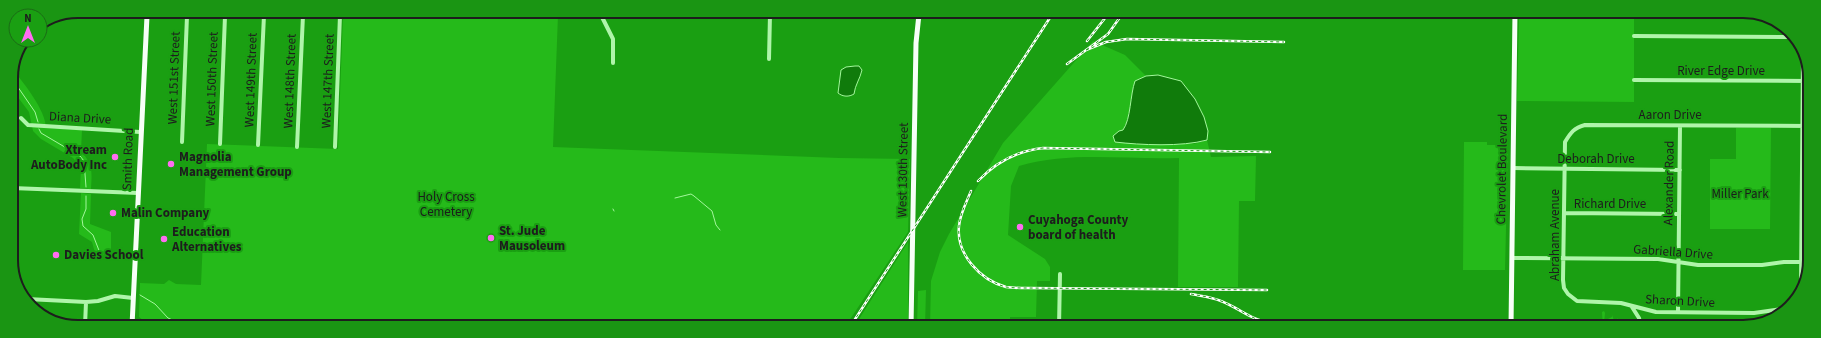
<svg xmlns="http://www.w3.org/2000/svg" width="1821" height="338" viewBox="0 0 1821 338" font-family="'Source Sans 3',sans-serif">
  <rect width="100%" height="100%" fill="#1a9f12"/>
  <!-- green -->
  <path fill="#25ba1a" d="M1609 12H1634V102L1517 101 1519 19 1602 18Z
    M343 15H558L553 147 839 158 910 159 908 232 845 327 166 326V322L162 320 144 321 139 317 140 283 164 284 169 280 176 284 201 285 207 144 338 149Z
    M1093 41 1125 55 1146 76 1135 81C1130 96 1131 119 1123 130L1194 144 1207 140 1211 157 1256 156 1255 201H1239L1238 287H1178L1179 158C1126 160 1070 151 1019 166L1011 186 1008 235 1045 259 1050 267V281H1037L1036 317H1010V327H930L931 281 940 252 949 234 1003 143Z
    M13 70C24 83 46 111 46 128L82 130 81 151C93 165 92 171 91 189L80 188 81 167 73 158 41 139 33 131 29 112 11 88Z
    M1736 128H1771L1770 229H1710V159H1736Z
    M1464 142H1487V145H1508L1505 270H1463Z
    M81 193 91 194 90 224 111 232V256L95 253 92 242 79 234Z
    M908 242V327H854Z
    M926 290 925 327H917L918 291Z
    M1604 311 1605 313 1604 323 1607 325 1608 319 1612 317V315L1615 323 1618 318V324L1626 323 1627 327H1603L1602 312Z"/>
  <!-- water -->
  <path fill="#107b0b" stroke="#a3f89c" d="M855 66H859L862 70C860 79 855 85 854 94 849 97 843 97 838 93L841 70 846 67Z
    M1158 75 1181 81 1195 99 1204 117 1208 131 1207 140C1182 147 1140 145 1115 142L1113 136 1119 131 1123 130C1131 119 1130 95 1135 81L1146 76Z"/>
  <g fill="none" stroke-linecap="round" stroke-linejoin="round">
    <!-- stream -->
    <path stroke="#a3f89c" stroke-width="1" d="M11 77 35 112 38 122
      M39 129 41 133 80 156 84 161 86 187
      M86 196V209L82 219 83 226 93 235 100 253
      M675 198 691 194 694 196 712 211 716 225 720 230
      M613 209 614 211
      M140 295 155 304 168 318 186 326"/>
    <!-- minor -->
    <path stroke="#aff5aa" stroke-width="4" d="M601 15 613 39V63
      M1634 36 1794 37
      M769 59 770 14
      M1634 80 1809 81
      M21 118 28 125 140 132
      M182 142 187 16
      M220 144 225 16
      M258 145 264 15
      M297 147 303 15
      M335 147 340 15
      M1513 168 1680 170
      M12 188 138 193
      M1564 213 1679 214
      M1802 217H1809
      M1512 258 1658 259 1698 265H1762L1784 262H1809
      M1801 284 1803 55
      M27 299 86 302 98 301 115 296 133 298
      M1632 307 1639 318 1641 327
      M1789 308 1754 313 1656 312 1621 303 1577 301 1568 294 1564 288 1563 280 1565 142C1571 132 1574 128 1585 125L1809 126
      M1678 312 1680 126
      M85 326 86 302
      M1059 327 1060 274"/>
    <!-- major -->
    <path stroke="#f7fff7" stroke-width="5" d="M132 326 147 16
      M911 327 916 43 919 14
      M1511 327 1515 12"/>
    <defs>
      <path id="rail" d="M1087 41 1109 13
        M1086 50 1106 42 1127 39 1284 42
        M1067 64 1108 34 1123 13
        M978 181C996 162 1016 151 1043 148L1270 152
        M971 191C966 203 960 214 959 226 956 254 980 280 1006 287 1013 288 1020 288 1027 288L1267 290
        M1191 294C1201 296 1212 297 1221 301 1243 310 1250 320 1275 324L1370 326
        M850 327 1053 13"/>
    </defs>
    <!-- rail casing -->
    <use href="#rail" stroke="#fff" stroke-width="2.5"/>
    <!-- rail -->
    <use href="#rail" stroke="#1a9f12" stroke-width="1" stroke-dasharray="3" stroke-linecap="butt"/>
  </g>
  <!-- markers -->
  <g fill="#ff6df1" stroke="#1a9f12" stroke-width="1.5">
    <circle cx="115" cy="157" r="4"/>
    <circle cx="171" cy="164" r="4"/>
    <circle cx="113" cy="213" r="4"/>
    <circle cx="1020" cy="227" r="4"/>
    <circle cx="491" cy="238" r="4"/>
    <circle cx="164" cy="239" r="4"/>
    <circle cx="56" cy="255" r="4"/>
  </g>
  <g text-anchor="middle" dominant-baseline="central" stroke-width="4" stroke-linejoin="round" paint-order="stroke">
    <!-- street labels -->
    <g font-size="13" fill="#1d1d1d" stroke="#1a9f12">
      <text x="1721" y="71">River Edge Drive</text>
      <text transform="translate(174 78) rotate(-88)">West 151st Street</text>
      <text transform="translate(212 79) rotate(-88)">West 150th Street</text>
      <text transform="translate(251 80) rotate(-88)">West 149th Street</text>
      <text transform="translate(290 81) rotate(-88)">West 148th Street</text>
      <text transform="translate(328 81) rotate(-88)">West 147th Street</text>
      <text x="1670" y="115">Aaron Drive</text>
      <text transform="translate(80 118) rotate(3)">Diana Drive</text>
      <text transform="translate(128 159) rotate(-88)">Smith Road</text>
      <text x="1596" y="159">Deborah Drive</text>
      <text transform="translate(1502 169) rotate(-89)">Chevrolet Boulevard</text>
      <text transform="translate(903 170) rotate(-89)">West 130th Street</text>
      <text transform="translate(1669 183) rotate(-89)">Alexander Road</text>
      <text x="1610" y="204">Richard Drive</text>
      <text transform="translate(1555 235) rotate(-90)">Abraham Avenue</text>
      <text transform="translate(1673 252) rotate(4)">Gabriella Drive</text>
      <text transform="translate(1680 301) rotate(3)">Sharon Drive</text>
    </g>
    <!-- poi labels -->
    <g font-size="13" font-weight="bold" fill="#1d1d1d" stroke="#1a9f12" text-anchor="start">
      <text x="107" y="150" text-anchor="end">Xtream<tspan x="107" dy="15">AutoBody Inc</tspan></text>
      <text x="179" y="157">Magnolia<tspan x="179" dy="15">Management Group</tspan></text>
      <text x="121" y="213">Malin Company</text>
      <text x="1028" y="220">Cuyahoga County<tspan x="1028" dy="15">board of health</tspan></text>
      <text x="499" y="231">St. Jude<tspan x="499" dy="15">Mausoleum</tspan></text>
      <text x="172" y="232">Education<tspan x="172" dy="15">Alternatives</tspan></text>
      <text x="64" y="255">Davies School</text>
    </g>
    <!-- park labels -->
    <g font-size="13" fill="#1b1d1b" stroke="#1a9f12">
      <text x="1740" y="194">Miller Park</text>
      <text x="446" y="197">Holy Cross<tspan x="446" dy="15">Cemetery</tspan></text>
    </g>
  </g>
  <!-- crop -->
  <path d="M0 0H1821V338H0ZM78 18H1743A60 60 0 0 1 1803 78V260A60 60 0 0 1 1743 320H78A60 60 0 0 1 18 260V78A60 60 0 0 1 78 18Z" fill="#1a9513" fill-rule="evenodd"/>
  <path fill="none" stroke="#1d1d1d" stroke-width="2" d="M78 18H1743A60 60 0 0 1 1803 78V260A60 60 0 0 1 1743 320H78A60 60 0 0 1 18 260V78A60 60 0 0 1 78 18Z"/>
  <!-- north arrow -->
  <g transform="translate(28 28)"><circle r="19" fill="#1a9f12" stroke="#1b6b16"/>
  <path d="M0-3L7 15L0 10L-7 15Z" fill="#ff6df1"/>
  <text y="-6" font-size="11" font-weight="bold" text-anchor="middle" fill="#1d1d1d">N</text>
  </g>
</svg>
